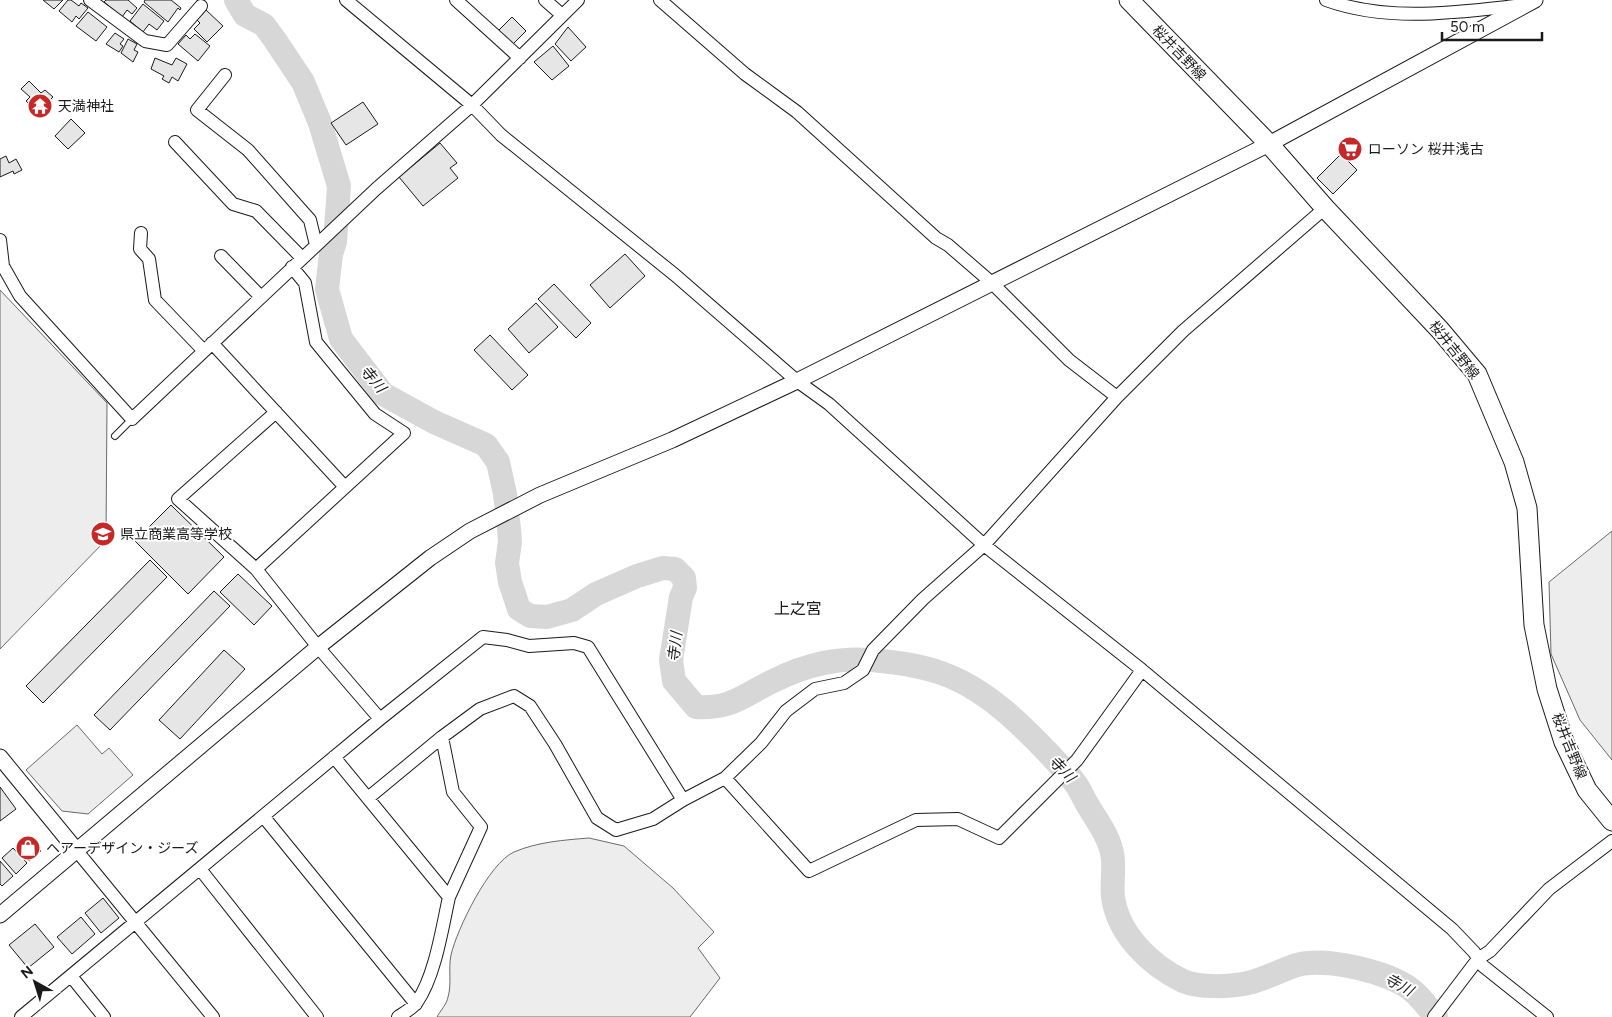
<svg xmlns="http://www.w3.org/2000/svg" width="1612" height="1017" viewBox="0 0 1612 1017" font-family="Figtree,'Noto Sans JP',sans-serif">
  <rect width="100%" height="100%" fill="#fff"/>
  <!-- green -->
  <path fill="#ededed" stroke="#6a6a6a" d="M0 290 107 403 106 540 0 649Z
    M1612 531V760L1580 720 1551 654 1549 582Z
    M77 725 102 754 109 748 133 775 88 814 62 811 26 770Z
    M589 838 624 846 673 888 714 932 698 948 720 978 690 1017H437C440 1011 447 1004 448 997 452 984 448 969 451 955 457 929 489 863 514 852 537 842 564 840 589 838Z"/>
  <g fill="none" stroke-linecap="round" stroke-linejoin="round">
    <!-- river -->
    <path stroke="#d7d7d7" stroke-width="24" d="M236 0 245 15 264 25 275 40 303 82 320 123 339 186 335 242 331 254 327 289 341 339 383 394 434 422 486 445 498 462 505 494 509 529 510 542 507 563 510 582 519 609 530 616 547 617 572 610 596 594 637 576 663 568 675 569 684 578 685 588 681 597 671 660 674 681 696 707C731 709 743 696 771 682 807 664 840 656 881 661 901 663 922 666 941 673 985 688 1022 725 1053 758 1060 766 1069 774 1075 783 1080 789 1083 797 1087 804 1095 818 1107 833 1111 849 1116 864 1111 881 1113 897 1118 934 1150 965 1183 981 1199 988 1231 987 1248 983 1265 979 1281 970 1297 965 1326 957 1392 972 1414 992 1422 999 1429 1009 1436 1017"/>
  </g>
  <!-- building -->
  <path fill="#e6e6e6" stroke="#1a1a1a" d="M43 0H63L54 9Z
    M68 0H71L79 6 81 3 88 8 79 19 76 16 72 22 59 11Z
    M106 0H128L137 8 132 14 127 10 122 17 104 2Z
    M145 0H171L181 8 180 10 178 8 168 22 144 2Z
    M143 4 164 21 157 30 149 24 143 32 130 21Z
    M206 10 223 26 207 42 194 29 200 23 197 20Z
    M88 12 107 27 96 41 76 26Z
    M512 17 526 31 512 45 498 31Z
    M568 27 586 47 571 61 555 44Z
    M115 33 124 39 120 44 123 46 119 52 106 44Z
    M195 34 210 46 198 61 178 44 186 35 190 39Z
    M128 39 137 44 134 50 138 52 133 62 121 53Z
    M553 46 569 66 552 80 534 62Z
    M155 58 172 65 176 58 187 64 178 81 172 77 169 83 162 79 164 76 151 69Z
    M29 81 41 93 45 90 53 97 42 108 37 103 33 108 26 101 30 97 21 89Z
    M363 102 378 124 346 145 331 123Z
    M71 119 85 133 68 149 55 136Z
    M440 143 457 163 450 168 458 178 423 206 399 177Z
    M1341 154 1357 170 1333 194 1317 178Z
    M6 156 9 163 16 159 22 170 14 174 13 171 0 177V159Z
    M625 254 645 276 610 308 590 285Z
    M554 284 591 323 576 338 538 299Z
    M536 303 558 327 529 353 508 329Z
    M490 335 528 375 512 390 474 350Z
    M171 505 224 557 188 594 135 541Z
    M150 560 167 577 43 703 26 686Z
    M238 574 272 606 254 625 220 592Z
    M214 591 230 606 110 730 94 715Z
    M224 650 245 669 180 739 159 720Z
    M0 787 16 809 0 821Z
    M27 836 41 851 29 861 16 846Z
    M13 848 27 863 16 874 2 858Z
    M0 861 13 876 2 886 0 884Z
    M103 898 119 918 101 933 85 913Z
    M81 917 95 934 72 954 57 937Z
    M35 924 54 947 28 968 9 945Z"/>
  <g fill="none" stroke-linecap="round" stroke-linejoin="round">
    <defs>
      <path id="service" d="M115 436 132 419"/>
      <path id="minor" d="M90 0 145 41 167 45 201 6
        M346 0 472 105 501 135 675 275 797 381 829 404 984 545 1142 670 1452 929 1474 952 1483 966 1547 1017
        M456 0 520 58
        M545 0 562 15
        M660 0 745 74 797 112 936 238 948 245 992 283 1069 360 1117 397
        M1326 0C1390 23 1459 12 1524 5
        M225 75 197 110 248 150 310 220 316 245
        M175 142 233 204 256 211 302 258
        M141 233 140 249 149 259 155 300 204 351
        M0 240 3 266 20 296 132 419 376 189 472 105 578 0
        M221 256 261 297
        M212 343 345 487
        M276 412 178 499 256 569 318 647 380 719
        M256 569 404 433 375 414 316 342 305 283 292 267
        M442 737 453 792 481 827 449 897
        M334 757 449 897C442 929 435 976 417 1002 413 1008 404 1013 398 1017
        M725 778 809 871 916 820 958 819 999 838 1077 760 1142 670
        M368 798 442 737 480 709 514 696 530 706 555 744 597 818 616 830 653 819 683 800 725 778 761 743 786 711 815 689 844 683 863 670 873 650 923 599 984 545 1117 397 1183 331 1325 208
        M263 816 416 1004
        M77 851 213 1017
        M200 869 317 1017
        M71 976 104 1017
        M21 1017 380 719 483 637 507 640 529 646 574 643 588 647 683 800
        M1434 1017 1478 959 1490 951 1549 889 1612 841"/>
      <path id="tertiary" d="M0 757 77 851
        M0 915 318 647 430 558 470 531 540 495 672 440 797 381 1269 144 1535 0"/>
      <path id="primary" d="M1129 0 1269 144 1325 208 1440 330 1477 374 1514 462 1527 508 1534 625 1547 689 1564 742 1587 790 1612 821"/>
    </defs>
    <!-- service casing -->
    <use href="#service" stroke="#1a1a1a" stroke-width="8"/>
    <!-- minor casing -->
    <use href="#minor" stroke="#1a1a1a" stroke-width="14"/>
    <!-- tertiary casing -->
    <use href="#tertiary" stroke="#1a1a1a" stroke-width="17"/>
    <!-- primary casing -->
    <use href="#primary" stroke="#1a1a1a" stroke-width="21"/>
    <!-- service -->
    <use href="#service" stroke="#fff" stroke-width="6"/>
    <!-- minor -->
    <use href="#minor" stroke="#fff" stroke-width="12"/>
    <!-- tertiary -->
    <use href="#tertiary" stroke="#fff" stroke-width="15"/>
    <!-- primary -->
    <use href="#primary" stroke="#fff" stroke-width="19"/>
  </g>
  <!-- icons -->
  <defs>
    <symbol id="temple-disc" viewBox="-11 -11 22 22"><circle r="9.5" fill="#c62828" stroke="#fff"/><path d="M0-6L5-2H3V0L6.5 2.5H4V6H1.5V3h-3V6H-4V2.5H-6.5L-3 0V-2H-5Z" fill="#fff"/></symbol>
    <symbol id="supermarket-disc" viewBox="-11 -11 22 22"><circle r="9.5" fill="#c62828" stroke="#fff"/><path d="M-6-5.5h2.5l.6 2H6L4.5 2H-2.5L-4.4-4H-6ZM-1.5 3.2a1.3 1.3 0 1 0 .1 0ZM3 3.2a1.3 1.3 0 1 0 .1 0Z" fill="#fff"/></symbol>
    <symbol id="school-disc" viewBox="-11 -11 22 22"><circle r="9.5" fill="#c62828" stroke="#fff"/><path d="M0-5L7-2L0 1L-7-2ZM-4 1L0 2.5L4 1V4Q0 6-4 4Z" fill="#fff"/></symbol>
    <symbol id="shop-disc" viewBox="-11 -11 22 22"><circle r="9.5" fill="#c62828" stroke="#fff"/><path d="M-5-2.5h2.3a2.7 3.5 0 0 1 5.4 0H5L5.5 6h-11ZM-1.5-2.5h3a1.5 2.3 0 0 0-3 0Z" fill="#fff"/></symbol>
  </defs>
  <g fill-rule="evenodd">
    <use href="#temple-disc" x="26" y="92" width="28" height="28"/>
    <use href="#supermarket-disc" x="1336" y="135" width="28" height="28"/>
    <use href="#school-disc" x="89" y="520" width="28" height="28"/>
    <use href="#shop-disc" x="14" y="834" width="28" height="28"/>
  </g>
  <g text-anchor="middle" dominant-baseline="central" stroke-width="4" stroke-linejoin="round" paint-order="stroke">
    <!-- street labels -->
    <g font-size="14" fill="#1a1a1a" stroke="#fff">
      <text transform="translate(1179 53) rotate(46)">桜井吉野線</text>
      <text transform="translate(1454 350) rotate(51)">桜井吉野線</text>
      <text transform="translate(1569 746) rotate(68)">桜井吉野線</text>
    </g>
    <!-- poi labels -->
    <g font-size="14" fill="#1a1a1a" stroke="#fff" text-anchor="start">
      <text x="58" y="106">天満神社</text>
      <text x="1368" y="149">ローソン 桜井浅古</text>
      <text x="120" y="534">県立商業高等学校</text>
      <text x="46" y="848">ヘアーデザイン・ジーズ</text>
    </g>
    <!-- water labels -->
    <g font-size="15" font-style="italic" fill="#1a1a1a" stroke="#fff">
      <text transform="translate(373 379) rotate(50)">寺川</text>
      <text transform="translate(675 647) rotate(-83)">寺川</text>
      <text transform="translate(1062 769) rotate(46)">寺川</text>
      <text transform="translate(1399 985) rotate(29)">寺川</text>
    </g>
    <!-- quarter labels -->
    <g font-size="16" fill="#1a1a1a" stroke="#fff">
      <text x="798" y="608">上之宮</text>
    </g>
  </g>
  <!-- north arrow -->
  <g transform="translate(35 982) rotate(321)" stroke="#ffffff" stroke-width="4" paint-order="stroke">
  <path d="M0-4L9 19L0 12L-9 19Z" fill="#1a1a1a"/>
  <text y="-8" font-size="14" font-weight="bold" text-anchor="middle" fill="#1a1a1a">N</text>
  </g>
  <!-- scale -->
  <path d="M1442 32v8h100v-8" fill="none" stroke="#1a1a1a" stroke-width="2.5"/>
  <text x="1450" y="32" font-size="15" fill="#1a1a1a" stroke="#ffffff" stroke-width="4" paint-order="stroke">50 m</text>
</svg>
